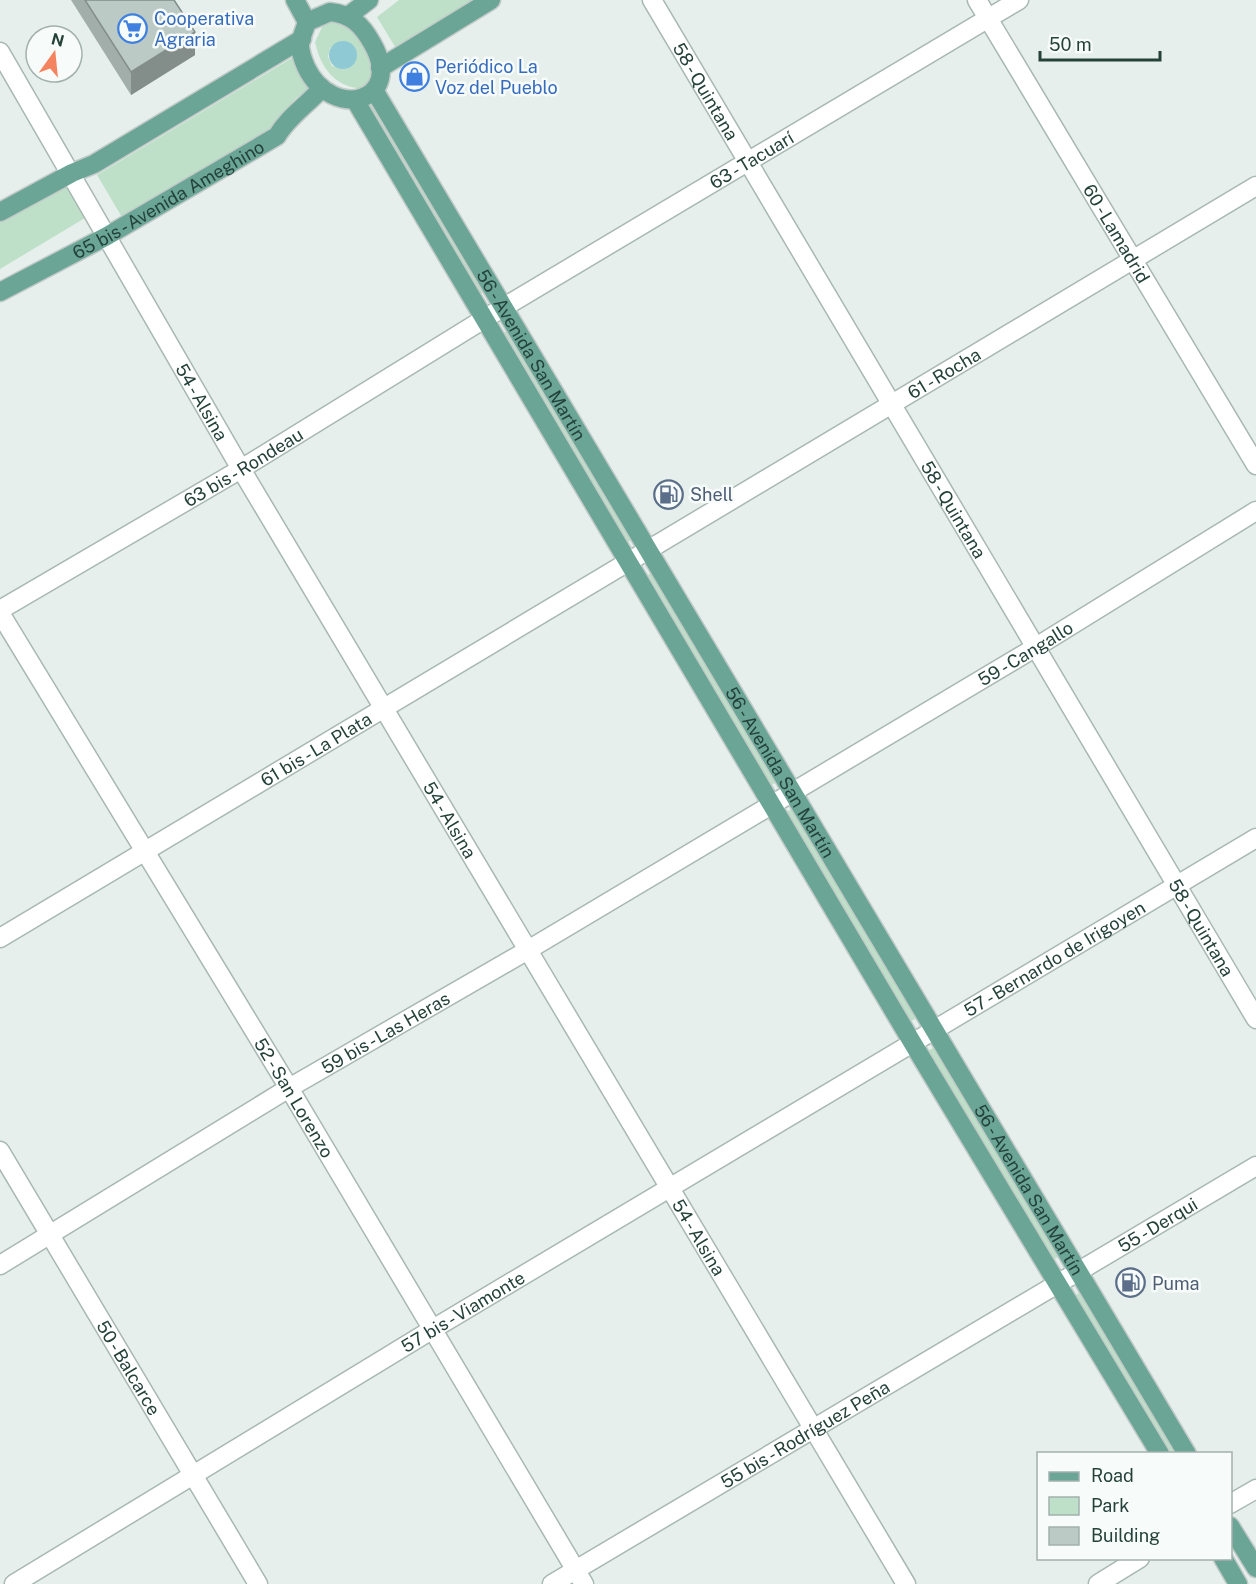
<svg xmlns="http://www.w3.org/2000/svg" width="1256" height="1584" viewBox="0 0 1256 1584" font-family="'Public Sans',sans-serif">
  <rect width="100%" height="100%" fill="#e6efeb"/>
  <!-- green -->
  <path fill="#bfe0c8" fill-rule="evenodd" d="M399 0H479L397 50 377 17Z
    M332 20C359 25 390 74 361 89 333 85 321 68 315 42L324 23ZM341 41 354 46 357 56 346 69 332 66 328 57 330 48Z
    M300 57 317 84 296 98 268 134 123 219 97 175 292 58Z
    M374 103 485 291 480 294 368 106Z
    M62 180 85 218 0 269V217Z
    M507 331 633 539 628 542 501 334Z
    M653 571 777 782 771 785 648 575Z
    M792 809 917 1018 911 1021 786 812Z
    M933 1048 1060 1256 1054 1259 928 1051Z
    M1079 1293 1177 1453H1170L1074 1296Z"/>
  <!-- water -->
  <path fill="#8ec9d4" d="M329 55a14 14 0 1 1 28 0a14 14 0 1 1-28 0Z"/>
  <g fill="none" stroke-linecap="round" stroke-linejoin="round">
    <defs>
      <g id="minor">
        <path id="s1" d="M652 0 1256 1019"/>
        <path id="s2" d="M977 0 1256 465"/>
        <path id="s3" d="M0 52 241 469 906 1584"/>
        <path id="s4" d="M0 610 241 469 484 319 1019 0"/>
        <path id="s5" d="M0 613 289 1088 584 1584"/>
        <path id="s6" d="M0 938 1256 186"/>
        <path id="s7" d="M0 1151 258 1584"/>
        <path id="s8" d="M0 1265 289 1088 528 950 1036 647 1256 511"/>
        <path d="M1230 1504 1256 1489"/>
        <path id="s9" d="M14 1584 433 1329 1256 838"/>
        <path id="s10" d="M552 1584 1256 1166"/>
        <path d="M1098 1584 1140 1558"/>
      </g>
      <g id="major">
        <path d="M295 0 307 22"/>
        <path d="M330 12C351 14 362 25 372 43 406 102 332 122 306 67 303 60 300 52 300 45 301 37 305 29 307 22Z"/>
        <path d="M348 16 369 0"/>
        <path d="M380 68 491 0"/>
        <path id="s11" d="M374 90 1187 1454"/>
        <path d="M355 100 912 1042 1160 1454"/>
        <path d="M0 212 72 173 94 164 302 39"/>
        <path id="s12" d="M0 292 107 236 277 136C288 117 307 105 322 88"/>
        <path d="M1230 1526 1256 1568"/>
        <path d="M1223 1558 1238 1584"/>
      </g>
    </defs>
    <!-- minor casing -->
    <use href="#minor" stroke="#a8b8b2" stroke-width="21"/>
    <!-- major casing -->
    <use href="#major" stroke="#c2cac8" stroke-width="21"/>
    <!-- minor -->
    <use href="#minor" stroke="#fff" stroke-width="18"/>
    <!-- major -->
    <use href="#major" stroke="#6aa596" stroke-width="18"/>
  </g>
  <!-- wall -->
  <path fill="#a1aea9" d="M71 0H174L195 55 131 95Z"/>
  <!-- shaded-wall -->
  <path fill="#838d89" d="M195 32V55L131 95V72Z"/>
  <!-- building -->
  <path fill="#bbcac4" stroke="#838d89" stroke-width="1.5" d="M85 0H174L195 32 131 72Z"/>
  <!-- icons -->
  <defs>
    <symbol id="supermarket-ring" viewBox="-11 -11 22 22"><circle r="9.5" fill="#f7fbf9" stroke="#3f7fe0" stroke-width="1.5"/><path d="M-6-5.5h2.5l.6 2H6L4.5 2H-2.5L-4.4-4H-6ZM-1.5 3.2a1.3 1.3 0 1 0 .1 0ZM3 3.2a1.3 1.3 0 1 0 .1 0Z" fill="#3f7fe0"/></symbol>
    <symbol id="shop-ring" viewBox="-11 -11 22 22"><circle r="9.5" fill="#f7fbf9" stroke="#3f7fe0" stroke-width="1.5"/><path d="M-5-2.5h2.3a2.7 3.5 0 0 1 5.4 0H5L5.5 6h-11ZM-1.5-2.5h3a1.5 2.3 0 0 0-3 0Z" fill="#3f7fe0"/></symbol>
    <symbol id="fuel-ring" viewBox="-11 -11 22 22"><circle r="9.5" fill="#f7fbf9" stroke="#5c6f8a" stroke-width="1.5"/><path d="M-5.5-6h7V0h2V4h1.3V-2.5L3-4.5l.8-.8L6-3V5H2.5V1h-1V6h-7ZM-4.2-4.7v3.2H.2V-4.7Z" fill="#5c6f8a"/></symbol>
  </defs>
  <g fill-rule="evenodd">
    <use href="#supermarket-ring" x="116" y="12" width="33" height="33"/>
    <use href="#shop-ring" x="398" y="60" width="33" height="33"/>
    <use href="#fuel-ring" x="652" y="478" width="33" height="33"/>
    <use href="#fuel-ring" x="1114" y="1266" width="33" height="33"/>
  </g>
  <g text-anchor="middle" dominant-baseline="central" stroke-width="5" stroke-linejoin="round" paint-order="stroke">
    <!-- shop labels -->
    <g font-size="18" fill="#366cbe" stroke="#f7fbf9" text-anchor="start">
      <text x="154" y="18">Cooperativa<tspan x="154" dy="21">Agraria</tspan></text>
      <text x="435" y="66">Periódico La<tspan x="435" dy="21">Voz del Pueblo</tspan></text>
    </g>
    <!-- street labels -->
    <g font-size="18" fill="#24423a" stroke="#f7fbf9">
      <text stroke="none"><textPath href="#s1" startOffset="106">58 - Quintana</textPath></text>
      <text stroke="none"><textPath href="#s4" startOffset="876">63 - Tacuarí</textPath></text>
      <text stroke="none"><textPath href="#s12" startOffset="192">65 bis - Avenida Ameghino</textPath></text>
      <text stroke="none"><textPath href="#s2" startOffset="272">60 - Lamadrid</textPath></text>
      <text stroke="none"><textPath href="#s11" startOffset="308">56 - Avenida San Martín</textPath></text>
      <text stroke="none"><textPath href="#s6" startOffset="1100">61 - Rocha</textPath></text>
      <text stroke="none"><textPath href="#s3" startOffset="404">54 - Alsina</textPath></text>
      <text stroke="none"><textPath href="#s4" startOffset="282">63 bis - Rondeau</textPath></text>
      <text stroke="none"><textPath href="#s1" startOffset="592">58 - Quintana</textPath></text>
      <text stroke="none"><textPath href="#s8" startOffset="1194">59 - Cangallo</textPath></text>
      <text stroke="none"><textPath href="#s6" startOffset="368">61 bis - La Plata</textPath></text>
      <text stroke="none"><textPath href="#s11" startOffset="794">56 - Avenida San Martín</textPath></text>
      <text stroke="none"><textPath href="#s3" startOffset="890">54 - Alsina</textPath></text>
      <text stroke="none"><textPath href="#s1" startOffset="1078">58 - Quintana</textPath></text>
      <text stroke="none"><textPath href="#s9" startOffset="1214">57 - Bernardo de Irigoyen</textPath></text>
      <text stroke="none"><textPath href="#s8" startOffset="450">59 bis - Las Heras</textPath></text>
      <text stroke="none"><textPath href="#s5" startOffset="567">52 - San Lorenzo</textPath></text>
      <text stroke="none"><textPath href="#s11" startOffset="1280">56 - Avenida San Martín</textPath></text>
      <text stroke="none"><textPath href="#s10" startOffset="704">55 - Derqui</textPath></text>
      <text stroke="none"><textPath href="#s3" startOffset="1376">54 - Alsina</textPath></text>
      <text stroke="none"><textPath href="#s9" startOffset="525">57 bis - Viamonte</textPath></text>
      <text stroke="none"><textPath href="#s7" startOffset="252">50 - Balcarce</textPath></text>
      <text stroke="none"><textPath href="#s10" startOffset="294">55 bis - Rodríguez Peña</textPath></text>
    </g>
    <!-- service labels -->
    <g font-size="18" fill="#4e5e75" stroke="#f7fbf9" text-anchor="start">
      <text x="690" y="494">Shell</text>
      <text x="1152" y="1283">Puma</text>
    </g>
  </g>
  <!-- legend -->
  <rect x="1037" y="1452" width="195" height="108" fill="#f7fbf9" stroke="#a3b1ad" stroke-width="1.5"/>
  <rect x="1049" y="1472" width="30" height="9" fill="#6aa596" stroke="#a3b1ad" stroke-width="1.5"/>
  <text x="1091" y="1482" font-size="18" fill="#24423a">Road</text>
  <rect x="1049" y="1497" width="30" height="18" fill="#bfe0c8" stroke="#a3b1ad" stroke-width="1.5"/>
  <text x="1091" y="1512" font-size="18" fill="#24423a">Park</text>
  <rect x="1049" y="1527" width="30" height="18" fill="#bbcac4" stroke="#a3b1ad" stroke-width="1.5"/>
  <text x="1091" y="1542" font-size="18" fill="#24423a">Building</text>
  <!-- north arrow -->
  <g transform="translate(54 54) rotate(15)"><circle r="28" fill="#f7fbf9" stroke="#a3b1ad" stroke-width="1.5"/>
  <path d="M0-4.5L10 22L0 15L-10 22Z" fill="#f4845f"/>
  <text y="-9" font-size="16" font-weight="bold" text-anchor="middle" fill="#24423a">N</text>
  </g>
  <!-- scale -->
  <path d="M1040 51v9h120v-9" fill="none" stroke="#24423a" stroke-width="3"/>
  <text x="1049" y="51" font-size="18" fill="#24423a" stroke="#f7fbf9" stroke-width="4.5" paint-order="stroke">50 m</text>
</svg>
